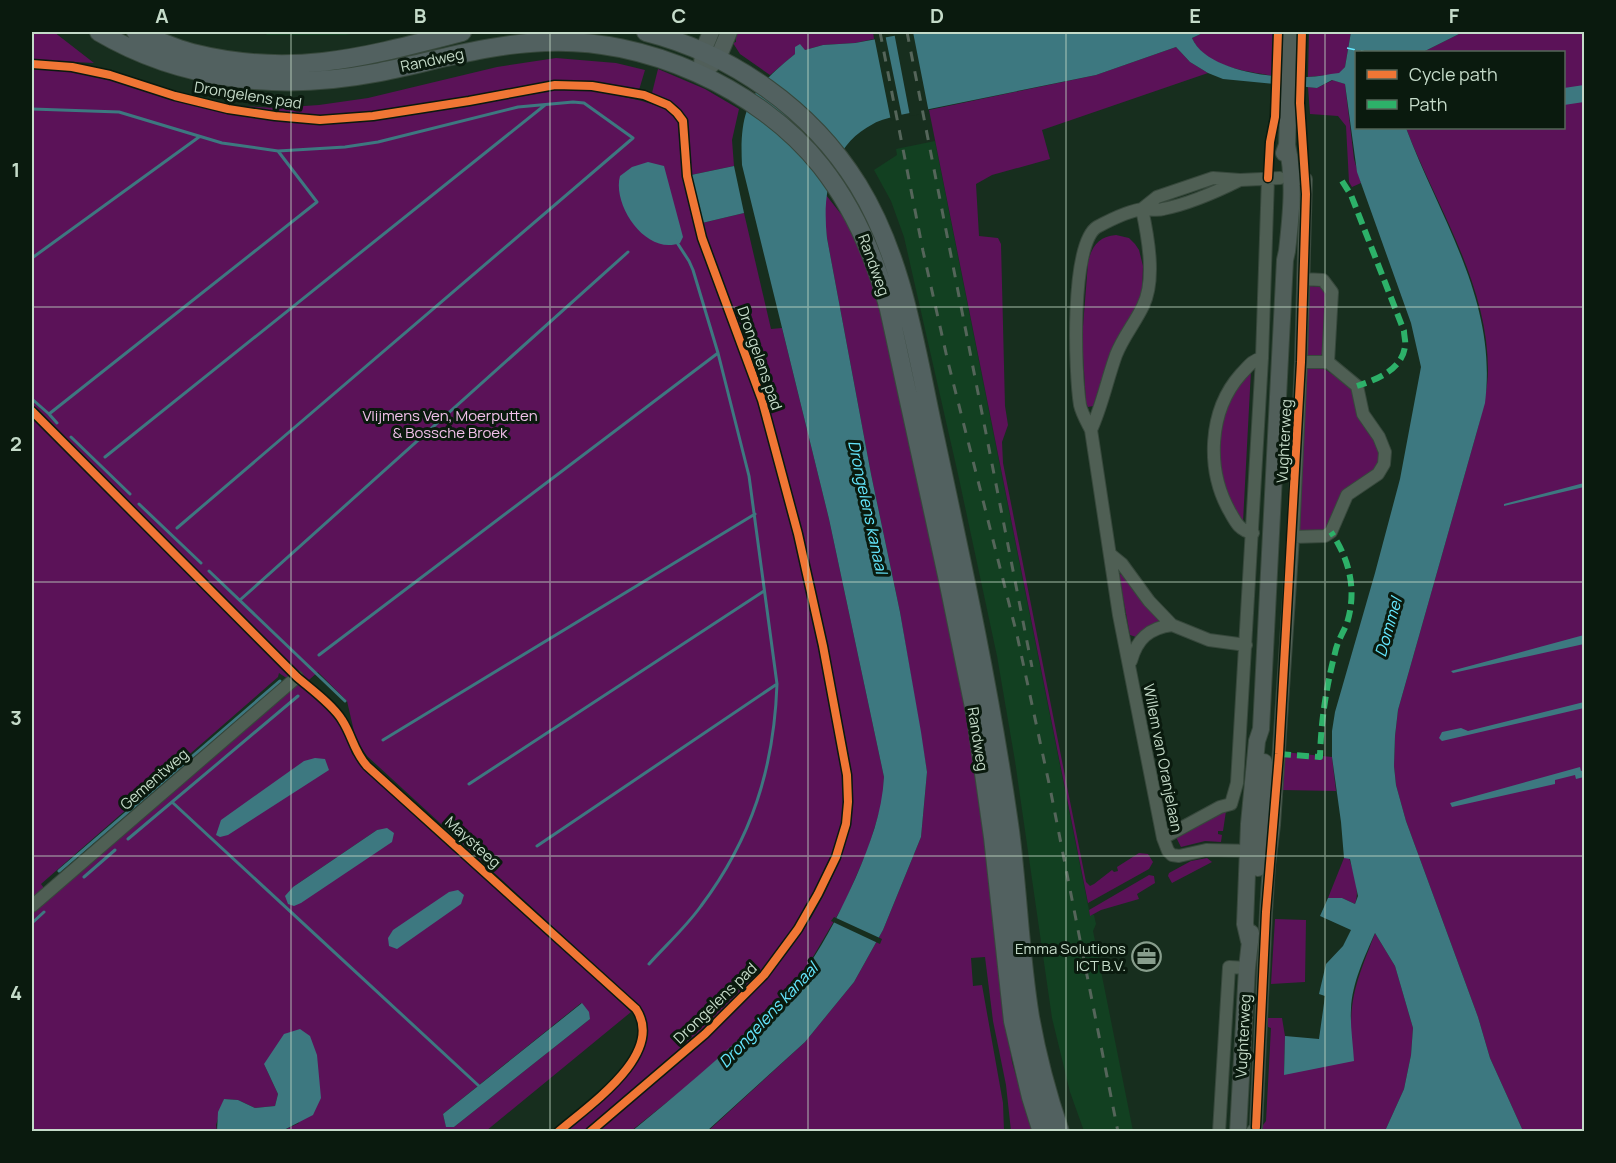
<svg xmlns="http://www.w3.org/2000/svg" width="1616" height="1163" viewBox="0 0 1616 1163" font-family="Manrope,sans-serif">
  <rect width="100%" height="100%" fill="#172e1e"/>
  <!-- built -->
  <path fill="#124021" d="M263 32H361L346 35H267Z
    M935 141 1090 915H1094L1096 924 1093 931 1133 1131H1084L1070 1092 1052 1018 1015 761 997 656 958 474 904 237 891 201 874 170 897 155 896 149Z"/>
  <!-- green -->
  <path fill="#5b1258" fill-rule="evenodd" d="M32 32H54L94 63 32 60Z
    M725 32H873L874 39 855 43 823 45 805 50 796 47 795 54 770 75 740 54 733 43 736 42V36Z
    M1205 32H1276L1274 76C1247 71 1205 68 1192 38Z
    M1309 32H1351L1345 67 1339 74 1308 77Z
    M1463 32H1584V1131H1523L1490 1058 1478 1017 1406 821 1396 785 1394 766 1395 736 1398 710 1479 424C1483 407 1488 388 1488 370 1488 283 1436 206 1406 128H1564V52H1423Z
    M1176 47 1190 62 1208 73 1042 130 1050 159 992 175 976 184 979 236 998 238 1001 244 1005 406 1008 425 1002 442 1003 463 1086 882 1090 886 1094 884 1112 870 1114 872 1118 871 1117 867 1139 853 1148 854 1153 862 1149 869 1088 903 929 110 1096 75Z
    M556 58 616 63 645 70 639 90 593 82H555L373 112 319 116 277 113 229 105 275 108 319 105 368 98 497 67Z
    M32 69 70 71 110 78 174 98 227 111 275 119 321 123 374 119 556 89 593 90 642 101 667 109 675 115 679 123 683 176 698 239 759 401 794 535 819 648 843 775 845 801 843 823 832 856 815 892 796 926 762 973 735 1001 584 1131H563C581 1116 598 1102 615 1085 647 1053 662 1028 624 992L367 756 356 740 347 701 318 672 302 686 342 722 352 754 631 1012 486 1131H282L299 1123 264 1064 278 1094 275 1106 255 1108 238 1100 224 1099 216 1125 217 1131H32V910L297 685 279 673 278 677 41 884 44 888 32 898ZM387 829 293 887 377 830ZM581 1003 590 1019 454 1127 446 1126 443 1114Z
    M658 69 705 89 739 109 732 140 734 166 691 175C690 169 688 162 688 156 687 141 691 122 680 109 672 100 659 100 652 93Z
    M1333 80 1345 84 1354 159 1361 183 1352 187 1349 182 1346 126 1338 116 1310 114 1308 87 1317 88Z
    M826 195 848 223 862 250 882 308 972 735 1006 1022 1012 1062 1032 1131H1011L1006 1085 993 1021 985 957 971 958 973 986 982 985 1003 1103 1004 1131 707 1132 805 1042 854 982 883 930 921 837 927 772 900 612 871 474 827 238 824 215Z
    M744 213 771 329 782 328 829 519 884 777 883 800 868 849 844 904 807 967 782 997 741 1038 691 1083 631 1131 595 1132C689 1054 797 977 840 857 846 840 852 821 853 803 853 763 841 721 834 682 822 615 806 549 788 483 781 455 775 426 766 399 749 344 725 291 705 237L702 223Z
    M1116 235 1129 238 1135 244 1139 250 1143 266 1142 296 1112 349 1093 406 1088 407 1086 403 1082 339 1088 263C1091 247 1099 236 1116 235Z
    M1308 286 1322 287 1328 294 1326 349 1318 359 1306 358Z
    M1306 367H1317L1326 370 1352 388 1381 453 1376 471 1352 486 1332 524 1324 532H1298Z
    M1251 370 1243 522C1235 510 1227 498 1223 484 1213 445 1222 399 1251 370Z
    M1121 574H1124L1163 622 1136 637 1130 635 1119 575Z
    M1284 752 1332 757 1336 791 1282 790Z
    M1222 811H1226L1223 831H1218V834L1222 835 1221 842 1205 841 1181 847 1176 837Z
    M1207 858 1212 862 1172 883 1168 876 1169 873 1191 861Z
    M1344 858H1349C1354 873 1360 890 1355 904L1342 898H1328Z
    M1149 875 1154 876 1155 883 1137 894 1139 899 1101 910 1090 916 1089 910Z
    M1275 919 1306 920 1305 982 1271 984Z
    M1375 933 1395 966 1413 1028 1411 1055 1404 1089 1385 1131 1262 1132 1263 1125 1266 1121 1271 1028 1268 1027V1018H1282L1285 1036 1284 1075 1351 1026C1351 989 1363 966 1375 933Z"/>
  <!-- water -->
  <path fill="#3d7880" d="M915 32H1205L1192 38C1206 71 1275 79 1307 77 1318 77 1328 74 1339 73L1345 67 1351 32H1463L1423 52H1356V128H1406C1440 219 1498 301 1485 403L1398 710 1395 736 1394 766 1396 785 1406 821 1478 1017 1490 1058 1523 1131H1385L1404 1089 1411 1055 1413 1028 1395 966 1375 933C1365 956 1352 983 1351 1009 1350 1026 1353 1043 1354 1061L1284 1075 1285 1036 1319 1039 1325 996 1319 994 1326 964 1343 946 1351 930 1320 916 1328 898H1342L1355 904 1358 896 1350 859 1344 858 1341 822 1332 757V731L1335 712 1375 573 1400 479 1421 367 1411 323 1357 172 1345 84 1332 80 1317 88 1223 79 1208 73 1190 62 1176 47 1096 75 900 115C891 118 881 119 873 124 830 146 822 194 827 238L871 474 900 612 921 732 927 772 921 837 883 930 854 982 805 1042 707 1131 631 1132C677 1094 723 1056 765 1014 780 999 796 983 808 966 827 938 842 908 856 877 870 844 882 813 884 777L829 519 742 165C739 107 751 90 795 54V47L800 44 805 50 823 45 855 43Z
    M1584 85V102L1564 105V88Z
    M648 162 664 166 683 237 680 243C646 256 612 205 620 176L632 167Z
    M734 166 744 213 702 223 691 175Z
    M1584 483V487L1504 506V504Z
    M1584 635V644L1453 673 1451 671Z
    M1584 702V708L1442 741 1439 738 1442 732 1461 728 1468 731Z
    M315 758 325 759 329 770 228 835 220 837 216 835 221 820 304 761Z
    M1580 767 1581 771 1584 770V777L1576 779 1575 775 1555 780V784L1452 807 1450 803Z
    M387 828 394 833 392 842 301 903 294 906 288 904 285 896 293 887 377 830Z
    M458 890 464 895 461 904 397 949 389 946 388 938 393 930 449 892Z
    M582 1003 589 1012 590 1019 454 1127H446L443 1114Z
    M300 1029 310 1036 317 1055 321 1098 313 1115 282 1131H217L218 1112 224 1099 238 1100 255 1108 275 1106 278 1094 264 1064 284 1034Z"/>
  <!-- pier -->
  <path fill="#172e1e" d="M894 32H913L929 113 910 116Z
    M885 34 902 117 891 121 874 36Z
    M1273 73 1306 74V89L1273 87Z
    M834 917 882 939 880 944 831 921Z"/>
  <g fill="none" stroke-linecap="round" stroke-linejoin="round">
    <!-- stream -->
    <path stroke="#3d7880" stroke-width="3" d="M32 109 119 112 222 143 278 151 345 147 378 142 518 107 573 102 584 103 633 138 177 528
      M32 258 199 137
      M32 399 49 414 317 202 278 151
      M49 414 57 423
      M71 437 130 494
      M105 457 545 105
      M139 504 201 563
      M209 571 345 701
      M240 600 628 252
      M319 655 718 353
      M383 740 755 514
      M469 784 764 591
      M172 802 479 1086
      M128 839 298 696
      M537 846 777 684
      M59 871 280 681
      M84 877 115 850
      M32 923 44 912
      M649 964C666 945 686 927 701 906 752 838 774 768 777 684L749 476 718 353 693 270 689 261 676 241"/>
    <!-- ferry -->
    <path stroke="#65e7fe" stroke-width="1.5" stroke-dasharray="8 6" stroke-linecap="butt" d="M1347 48 1366 52"/>
    <defs>
      <path id="street" d="M1240 180C1216 192 1189 204 1163 209 1157 211 1150 209 1144 209 1130 210 1110 220 1097 227 1070 244 1075 374 1080 405 1082 414 1087 422 1091 430L1119 615 1163 838 1168 851 1172 855 1179 856 1206 850 1255 851
        M1142 209 1157 197 1213 178 1240 180 1280 178
        M1301 362H1328
        M1091 430C1102 406 1107 380 1116 355 1123 337 1135 323 1143 306 1156 280 1148 237 1142 209
        M1253 533C1240 531 1236 523 1230 512 1206 470 1208 411 1241 374 1248 367 1252 360 1262 358
        M1293 537 1325 536 1331 532 1347 495 1378 474 1384 464 1385 452 1379 437 1363 414 1357 386 1328 362 1332 292 1323 280 1304 279
        M1111 555 1122 564 1149 601 1172 625 1209 640 1246 645
        M1131 661C1137 639 1149 628 1172 625
        M1163 838 1220 807 1231 804 1237 783 1262 358 1268 178
        M32 906 297 677
        M1219 1132 1229 967 1247 968
        M1252 1132 1256 1127 1266 912 1269 865 1274 825 1293 537 1301 362 1306 179H1292"/>
      <path id="secondary" d="M702 65 703 51 711 32
        M701 75 718 58 729 32
        M1284 153 1287 145 1291 32
        M1258 868 1264 789V762
        M1249 941 1245 924 1249 824 1257 741 1261 729 1285 260 1287 251C1291 216 1295 179 1287 145
        M1238 1132 1247 968 1251 933"/>
      <path id="primary" d="M99 32C182 81 281 91 375 73 431 62 487 44 545 42 644 37 759 88 821 166 854 208 875 257 889 309L948 580 976 717 993 837 1013 1021 1031 1097 1042 1132
        M136 32C154 39 173 48 192 53 292 78 365 57 462 32
        M646 32C732 54 811 109 858 185 903 258 915 345 933 428 962 562 991 695 1010 831 1018 893 1020 956 1030 1017 1037 1056 1047 1094 1060 1132"/>
    </defs>
    <!-- street casing -->
    <use href="#street" stroke="#37483c" stroke-width="14"/>
    <!-- secondary casing -->
    <use href="#secondary" stroke="#37483c" stroke-width="18"/>
    <!-- primary casing -->
    <use href="#primary" stroke="#37483c" stroke-width="20"/>
    <!-- street -->
    <use href="#street" stroke="#4f5f54" stroke-width="12"/>
    <!-- secondary -->
    <use href="#secondary" stroke="#515f5a" stroke-width="16"/>
    <!-- primary -->
    <use href="#primary" stroke="#526160" stroke-width="18"/>
    <!-- rail -->
    <path stroke="#55655a" stroke-width="3" stroke-dasharray="10 10" stroke-linecap="butt" d="M880 32 923 251 948 362 1017 635 1050 788 1118 1132
      M907 32 1032 667"/>
    <!-- quiet -->
    <path stroke="#2db169" stroke-width="6" stroke-dasharray="12 6" stroke-linecap="butt" d="M1342 181 1351 195 1404 331C1404 336 1406 342 1405 346 1403 369 1376 380 1357 386
      M1279 754 1320 757C1321 721 1326 688 1335 653 1337 642 1343 633 1347 623 1357 591 1350 560 1331 532"/>
    <defs>
      <path id="cycleway" d="M32 64 72 67 110 75 175 96 228 109 275 116 320 120 373 116 469 101 555 85 592 86 644 95 668 105 677 113 683 121 687 176 702 238 762 400 798 534 823 646 847 775 848 802 846 824 836 857 818 894 798 929 764 975 705 1034 590 1132
        M1268 178 1270 142 1275 117 1278 32
        M32 411 297 677C311 689 333 705 342 720 353 737 353 750 367 766L636 1009C666 1054 588 1106 558 1132
        M1256 1127 1266 912 1279 754 1301 362 1306 194 1300 103 1302 32"/>
    </defs>
    <!-- cycleway casing -->
    <use href="#cycleway" stroke="#0a1a0e" stroke-width="11"/>
    <!-- cycleway -->
    <use href="#cycleway" stroke="#f07635" stroke-width="8"/>
  </g>
  <!-- grid -->
  <path fill="none" stroke="#c5dbc9" stroke-width="1.5" stroke-opacity="0.55" d="M291 32V1132M550 32V1132M808 32V1132M1066 32V1132M1325 32V1132M32 307H1584M32 582H1584M32 856H1584"/>
  <!-- icons -->
  <defs>
    <symbol id="office-ring" viewBox="-11 -11 22 22"><circle r="9.5" fill="#0a1a0e" stroke="#889e8d" stroke-width="1.5"/><path d="M-6-3h4V-5.5h4V-3h4V5H-6ZM-1-4.5V-3h2v-1.5ZM-6 0V1H6V0Z" fill="#889e8d"/></symbol>
  </defs>
  <g fill-rule="evenodd">
    <use href="#office-ring" x="1130" y="940" width="33" height="33"/>
  </g>
  <g text-anchor="middle" dominant-baseline="central" stroke-width="6" stroke-linejoin="round" paint-order="stroke">
    <!-- street labels -->
    <g font-size="15" fill="#c5dbc9" stroke="#0a1a0e">
      <text transform="translate(432 60) rotate(-12)">Randweg</text>
      <text transform="translate(248 95) rotate(9)">Drongelens pad</text>
      <text transform="translate(874 265) rotate(70)">Randweg</text>
      <text transform="translate(760 358) rotate(71)">Drongelens pad</text>
      <text transform="translate(1284 441) rotate(-87)">Vughterweg</text>
      <text transform="translate(978 739) rotate(81)">Randweg</text>
      <text transform="translate(1163 758) rotate(79)">Willem van Oranjelaan</text>
      <text transform="translate(154 779) rotate(-41)">Gementweg</text>
      <text transform="translate(473 842) rotate(42)">Maysteeg</text>
      <text transform="translate(715 1003) rotate(-44)">Drongelens pad</text>
      <text transform="translate(1243 1036) rotate(-87)">Vughterweg</text>
    </g>
    <!-- park labels -->
    <g font-size="15" fill="#f1c0ea" stroke="#0a1a0e">
      <text x="450" y="415">Vlijmens Ven, Moerputten<tspan x="450" dy="17">&amp; Bossche Broek</tspan></text>
    </g>
    <!-- poi labels -->
    <g font-size="15" fill="#c5dbc9" stroke="#0a1a0e" text-anchor="end">
      <text x="1126" y="948">Emma Solutions<tspan x="1126" dy="17">ICT B.V.</tspan></text>
    </g>
    <!-- water labels -->
    <g font-size="16" font-style="italic" fill="#65e7fe" stroke="#0a1a0e">
      <text transform="translate(868 507) rotate(78)">Drongelens kanaal</text>
      <text transform="translate(1388 627) rotate(-74)">Dommel</text>
      <text transform="translate(768 1015) rotate(-47)">Drongelens kanaal</text>
    </g>
  </g>
  <!-- border -->
  <rect width="1616" height="1163" fill="none" stroke="#0a1a0e" stroke-width="66"/>
  <!-- legend -->
  <rect x="1355" y="51" width="210" height="78" fill="#0a1a0e" stroke="#556759" stroke-width="1.5"/>
  <rect x="1367" y="70" width="30" height="9" fill="#f07635" stroke="#556759" stroke-width="1.5"/>
  <text x="1409" y="81" font-size="18" fill="#c5dbc9">Cycle path</text>
  <rect x="1367" y="100" width="30" height="9" fill="#2db169" stroke="#556759" stroke-width="1.5"/>
  <text x="1409" y="111" font-size="18" fill="#c5dbc9">Path</text>
  <rect x="33" y="33" width="1550" height="1097" fill="none" stroke="#c5dbc9" stroke-width="2"/>
  <g font-size="20" text-anchor="middle" font-weight="bold" fill="#c5dbc9">
    <text x="162" y="23">A</text>
    <text x="420" y="23">B</text>
    <text x="679" y="23">C</text>
    <text x="937" y="23">D</text>
    <text x="1195" y="23">E</text>
    <text x="1454" y="23">F</text>
    <text x="16" y="177">1</text>
    <text x="16" y="451">2</text>
    <text x="16" y="725">3</text>
    <text x="16" y="1000">4</text>
  </g>
</svg>
